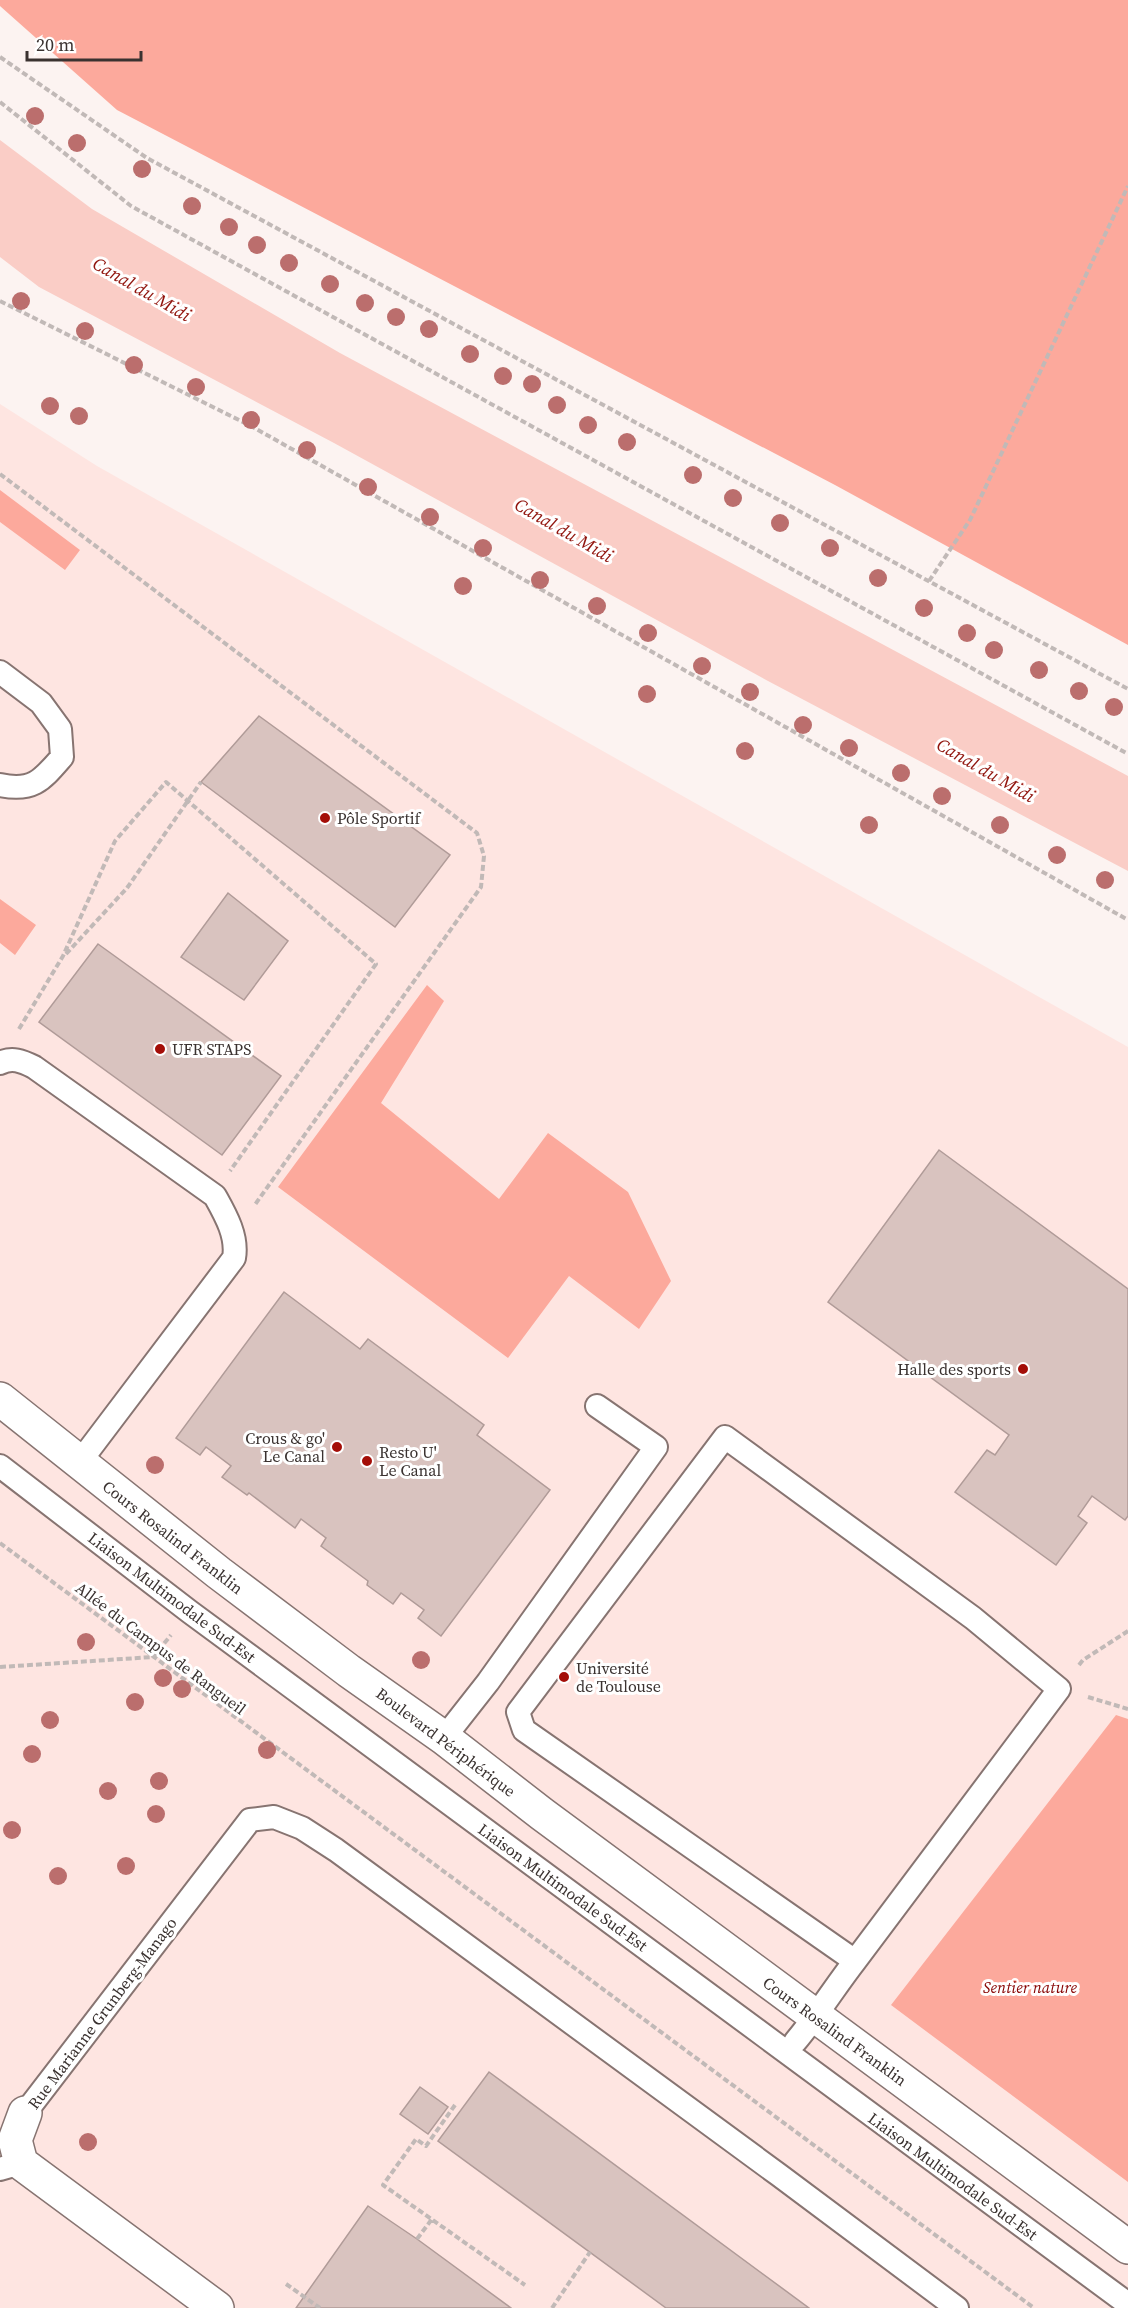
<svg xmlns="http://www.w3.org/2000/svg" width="1128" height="2308" viewBox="0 0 1128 2308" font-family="'Source Serif 4',serif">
  <rect width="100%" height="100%" fill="#fcf3f1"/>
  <!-- built -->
  <path fill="#fee5e1" d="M0 404 97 466 1128 1047V2308H0Z"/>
  <!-- green -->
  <path fill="#fca99c" d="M0 0H1128V645L835 485 117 110 0 6Z
    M0 490 80 550 65 570 0 522Z
    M0 899 36 925 15 955 0 943Z
    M427 985 444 1001 381 1103 499 1199 548 1133 628 1192 671 1281 639 1329 569 1276 508 1358 278 1187Z
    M1116 1715 1128 1719V2182L891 2005Z"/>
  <!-- water -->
  <path fill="#facdc6" d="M0 140 92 209 340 353 1128 776V871L768 681 334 443 39 287 0 257Z"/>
  <!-- building -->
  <path fill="#d9c3bf" stroke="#b09b98" stroke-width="1.5" d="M259 716 450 855 395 927 201 782Z
    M228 893 288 941 244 1000 181 957Z
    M98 944 281 1076 222 1155 39 1022Z
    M939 1150 1128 1289V1516L1125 1520 1092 1496 1078 1516 1087 1523 1056 1565 955 1492 987 1450 995 1455 1009 1435 828 1302Z
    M284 1292 360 1349 368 1339 484 1425 477 1435 550 1490 441 1636 418 1618 424 1610 401 1593 393 1604 367 1585 368 1581 321 1546 326 1538 301 1519 295 1528 249 1493 247 1495 222 1477 231 1466 206 1447 200 1455 176 1438Z
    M489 2072 809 2308H666L438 2141Z
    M420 2087 448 2107 428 2134 400 2114Z
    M368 2206 417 2239 511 2308H296Z"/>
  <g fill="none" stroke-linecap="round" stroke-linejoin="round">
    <defs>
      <path id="service" d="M0 672 41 703 60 729 62 757C42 780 33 792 0 785
        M0 1063C12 1057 22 1061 34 1067L215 1196C225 1214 238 1236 234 1258L79 1463
        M0 1466 190 1612 1128 2304
        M444 1738 488 1682 656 1447 597 1406
        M795 2042C817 2016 834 1988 855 1961L1059 1689 973 1618 725 1437 518 1712 524 1730 855 1961
        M25 2113 250 1820 274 1817 302 1828 336 1850 779 2175 957 2308
        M0 2169 21 2163"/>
      <path id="minor" d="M0 1399 219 1573 349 1671 444 1738 542 1814 1128 2247
        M25 2113 15 2140 21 2163 217 2308"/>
    </defs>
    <!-- service casing -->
    <use href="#service" stroke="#877471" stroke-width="26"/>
    <!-- minor casing -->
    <use href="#minor" stroke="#877471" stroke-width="36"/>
    <!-- path -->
    <path stroke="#c1b9b7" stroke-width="4" stroke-dasharray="6 3" stroke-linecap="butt" d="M0 57 147 158 1128 689
      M0 102 131 206 1128 754
      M0 301 251 426 1128 920
      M0 474 477 833 484 856 481 887 254 1206
      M929 581 970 520 1128 186
      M66 954 127 888
      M19 1029 63 956 115 841 166 782 376 964 230 1171
      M0 1543 1034 2308
      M1079 1665 1083 1660 1128 1631
      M0 1667 153 1657 171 1635
      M1088 1697 1128 1709
      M455 2105 426 2146 416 2139 383 2185 525 2285
      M417 2239 432 2219
      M286 2284 320 2308
      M552 2308 590 2252"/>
    <!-- service -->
    <use href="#service" stroke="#fff" stroke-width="22"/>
    <!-- minor -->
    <use href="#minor" stroke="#fff" stroke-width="33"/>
    <!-- path-bridge -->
    <path stroke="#c1b9b7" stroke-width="4" stroke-dasharray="6 3" stroke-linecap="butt" d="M127 888 201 782"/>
  </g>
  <!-- trees -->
  <g fill="#bb6e6d">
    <circle cx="35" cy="116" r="9"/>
    <circle cx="77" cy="143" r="9"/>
    <circle cx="142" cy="169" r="9"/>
    <circle cx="192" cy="206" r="9"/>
    <circle cx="229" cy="227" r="9"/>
    <circle cx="257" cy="245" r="9"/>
    <circle cx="289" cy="263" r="9"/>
    <circle cx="330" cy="284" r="9"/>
    <circle cx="21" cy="301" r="9"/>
    <circle cx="365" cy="303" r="9"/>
    <circle cx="396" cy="317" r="9"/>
    <circle cx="429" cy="329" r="9"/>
    <circle cx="85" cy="331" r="9"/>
    <circle cx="470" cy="354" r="9"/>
    <circle cx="134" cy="365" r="9"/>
    <circle cx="503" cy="376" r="9"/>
    <circle cx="532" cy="384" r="9"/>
    <circle cx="196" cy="387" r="9"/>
    <circle cx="557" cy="405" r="9"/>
    <circle cx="50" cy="406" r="9"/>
    <circle cx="79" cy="416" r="9"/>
    <circle cx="251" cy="420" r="9"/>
    <circle cx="588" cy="425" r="9"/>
    <circle cx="627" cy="442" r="9"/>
    <circle cx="307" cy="450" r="9"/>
    <circle cx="693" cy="475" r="9"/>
    <circle cx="368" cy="487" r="9"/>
    <circle cx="733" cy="498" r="9"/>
    <circle cx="430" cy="517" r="9"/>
    <circle cx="780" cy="523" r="9"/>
    <circle cx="483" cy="548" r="9"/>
    <circle cx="830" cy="548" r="9"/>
    <circle cx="878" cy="578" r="9"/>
    <circle cx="540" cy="580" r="9"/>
    <circle cx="463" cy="586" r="9"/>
    <circle cx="597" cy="606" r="9"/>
    <circle cx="924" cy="608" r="9"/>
    <circle cx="648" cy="633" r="9"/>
    <circle cx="967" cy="633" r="9"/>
    <circle cx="994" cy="650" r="9"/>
    <circle cx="702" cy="666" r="9"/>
    <circle cx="1039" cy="670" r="9"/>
    <circle cx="1079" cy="691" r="9"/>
    <circle cx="750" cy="692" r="9"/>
    <circle cx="647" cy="694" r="9"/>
    <circle cx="1114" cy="707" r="9"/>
    <circle cx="803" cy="725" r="9"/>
    <circle cx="849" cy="748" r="9"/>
    <circle cx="745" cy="751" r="9"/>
    <circle cx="901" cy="773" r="9"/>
    <circle cx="942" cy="796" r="9"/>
    <circle cx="869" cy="825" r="9"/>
    <circle cx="1000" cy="825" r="9"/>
    <circle cx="1057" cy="855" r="9"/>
    <circle cx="1105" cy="880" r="9"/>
    <circle cx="155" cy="1465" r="9"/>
    <circle cx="86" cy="1642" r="9"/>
    <circle cx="421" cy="1660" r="9"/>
    <circle cx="163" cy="1678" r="9"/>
    <circle cx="182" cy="1689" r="9"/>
    <circle cx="135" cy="1702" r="9"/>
    <circle cx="50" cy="1720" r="9"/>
    <circle cx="267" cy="1750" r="9"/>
    <circle cx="32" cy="1754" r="9"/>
    <circle cx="159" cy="1781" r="9"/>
    <circle cx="108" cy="1791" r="9"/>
    <circle cx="156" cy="1814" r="9"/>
    <circle cx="12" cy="1830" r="9"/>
    <circle cx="126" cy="1866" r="9"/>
    <circle cx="58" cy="1876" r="9"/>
    <circle cx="88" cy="2142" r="9"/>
  </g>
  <!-- markers -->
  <g fill="#a40e08" stroke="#fff" stroke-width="2">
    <circle cx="325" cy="818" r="6"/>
    <circle cx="160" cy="1049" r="6"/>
    <circle cx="1023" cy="1369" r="6"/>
    <circle cx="337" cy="1447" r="6"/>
    <circle cx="367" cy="1461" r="6"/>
    <circle cx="564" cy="1677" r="6"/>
  </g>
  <g text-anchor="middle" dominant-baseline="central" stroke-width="6" stroke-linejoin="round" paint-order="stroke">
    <!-- poi labels -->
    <g font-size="16" fill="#3a3230" stroke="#fff" text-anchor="start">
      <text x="337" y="818">Pôle Sportif</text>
      <text x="172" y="1049">UFR STAPS</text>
      <text x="1011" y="1369" text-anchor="end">Halle des sports</text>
      <text x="325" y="1438" text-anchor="end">Crous &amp; go'<tspan x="325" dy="18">Le Canal</tspan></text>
      <text x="379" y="1452">Resto U'<tspan x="379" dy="18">Le Canal</tspan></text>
      <text x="576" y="1668">Université<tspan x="576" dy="18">de Toulouse</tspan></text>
    </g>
    <!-- street labels -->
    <g font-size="16" fill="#3a3230" stroke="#fff">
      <text transform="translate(173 1537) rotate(38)">Cours Rosalind Franklin</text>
      <text transform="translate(172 1597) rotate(37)">Liaison Multimodale Sud-Est</text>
      <text transform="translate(161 1648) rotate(37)">Allée du Campus de Rangueil</text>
      <text transform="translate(446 1742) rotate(37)">Boulevard Périphérique</text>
      <text transform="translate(563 1887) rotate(36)">Liaison Multimodale Sud-Est</text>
      <text transform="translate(102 2013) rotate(-53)">Rue Marianne Grunberg-Manago</text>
      <text transform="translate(835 2031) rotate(36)">Cours Rosalind Franklin</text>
      <text transform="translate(953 2176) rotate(36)">Liaison Multimodale Sud-Est</text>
    </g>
    <!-- park labels -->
    <g font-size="16" font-style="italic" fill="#860201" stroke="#fff">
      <text x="1030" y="1987">Sentier nature</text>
    </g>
    <!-- water labels -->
    <g font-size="18" font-style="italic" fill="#91150e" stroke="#fff">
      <text transform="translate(142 289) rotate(30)">Canal du Midi</text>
      <text transform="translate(564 530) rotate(30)">Canal du Midi</text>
      <text transform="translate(986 770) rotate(30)">Canal du Midi</text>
    </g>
  </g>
  <!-- scale -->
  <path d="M27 51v9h114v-9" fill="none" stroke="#3a3230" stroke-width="3"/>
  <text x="36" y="51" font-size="18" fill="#3a3230" stroke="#ffffff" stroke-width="4.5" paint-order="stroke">20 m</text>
</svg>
